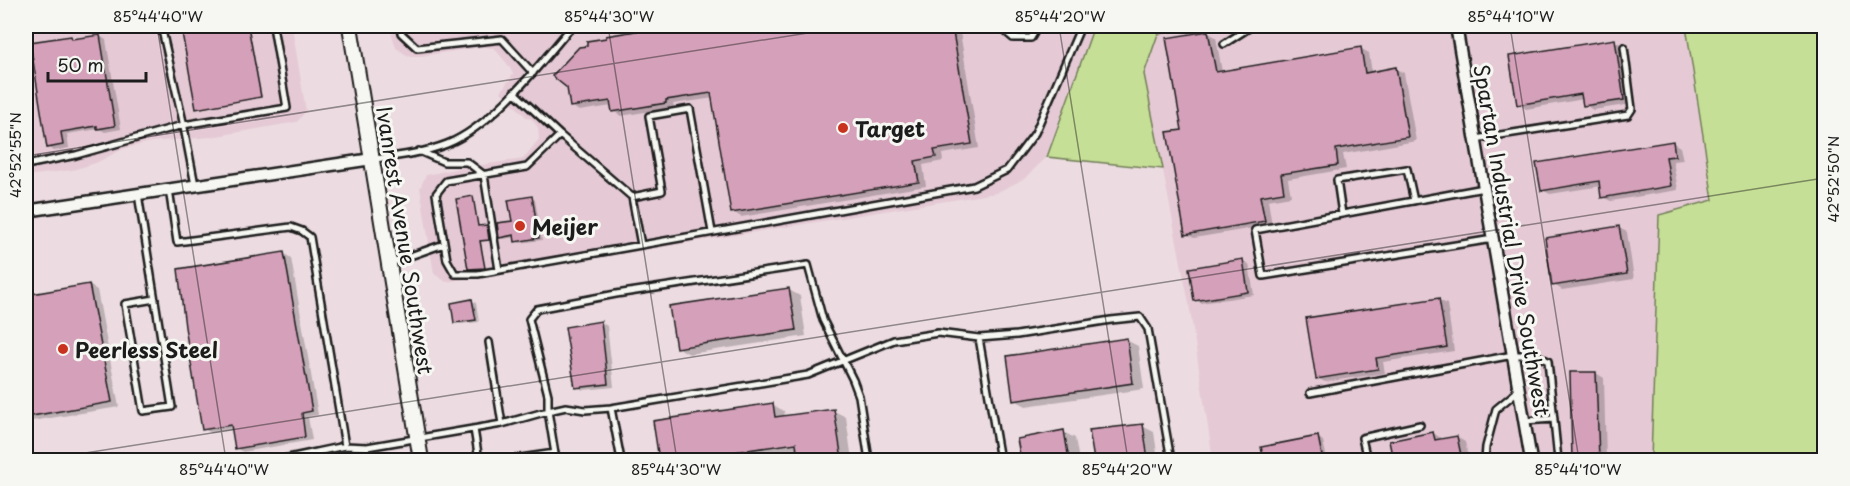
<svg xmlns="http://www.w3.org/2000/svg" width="1850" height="486" viewBox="0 0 1850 486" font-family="'Playpen Sans',sans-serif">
  <rect width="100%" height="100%" fill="#ecdce1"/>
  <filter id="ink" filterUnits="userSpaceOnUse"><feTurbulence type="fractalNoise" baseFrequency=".0167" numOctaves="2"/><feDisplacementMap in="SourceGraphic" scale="12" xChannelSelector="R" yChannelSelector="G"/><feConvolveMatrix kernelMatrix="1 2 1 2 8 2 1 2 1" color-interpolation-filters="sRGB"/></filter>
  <g filter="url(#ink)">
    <!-- built -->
    <path fill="#e5cad5" d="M26 26H292L306 111 297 122 212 137 151 142 123 149 96 163 73 170 26 176Z
      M389 26H1094L1047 157 1024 179 996 193 446 282 434 274 420 188 426 175 460 168 523 159 539 139 538 128 532 119 527 118 501 92 513 74 508 65 494 48 482 47 421 56H408L396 48Z
      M1206 26H1686L1713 201 1659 215 1651 460H1213L1189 304 1144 74 1158 34Z"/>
    <!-- green -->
    <path fill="#c6df96" stroke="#717e59" stroke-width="1.5" d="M1094 26H1206L1158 34 1144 74 1163 169 1047 157Z
      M1686 26H1824V460H1651L1659 215 1713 200Z"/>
    <!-- shadow -->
    <path fill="#0003" d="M237 26H249L262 97 199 109 184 34Z
      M665 26H959L979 148 942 154 943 161 923 165 926 186 741 217 733 212 714 98 673 104 674 107 621 116 613 111 612 106 579 111 571 106 655 30 654 27Z
      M1208 33 1216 37 1222 72 1360 48 1369 53 1372 73 1396 69 1404 73 1416 141 1343 154 1346 169 1288 179 1291 196 1268 200 1272 225 1194 238 1186 234 1183 131Z
      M100 36 106 40 121 129 105 132 99 129 67 134 69 148 54 151 48 147 71 37 76 40Z
      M1614 41 1623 45 1632 104 1593 110 1585 105 1584 99 1526 109 1518 104Z
      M1672 142 1680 147 1683 160 1673 161 1678 190 1611 201 1602 197 1601 186 1550 194 1542 190Z
      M472 198 479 228 488 227 490 240 481 241 485 268H469Z
      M532 198 535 200 542 240 520 243 517 241 516 237 503 239 500 237Z
      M1619 228 1627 232 1634 279 1562 290 1554 285Z
      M283 253 291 258 318 415 308 417 312 440 243 452 236 448 233 430 211 433 204 429Z
      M1243 261 1249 264 1254 295 1201 303 1195 300Z
      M89 285 97 290 119 407 26 422V296Z
      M789 290 800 296 806 336 689 354 677 347Z
      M1439 300 1447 304 1454 351 1383 362 1385 373 1325 382 1317 378Z
      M472 301 476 303 479 322 460 324 456 322Z
      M601 322 607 326 614 387 583 390 577 387Z
      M1126 340 1138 346 1144 389 1026 406 1015 400Z
      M1596 373 1604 378 1606 460H1574L1572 374Z
      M773 405 784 411 785 418 834 411 846 417 852 460H800L798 450 730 460H661L655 422Z
      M1142 426 1154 432 1158 460H1096L1091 432Z
      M1063 432 1075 438 1079 460H1023L1019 440Z
      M1433 433 1441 438 1442 440 1457 437 1465 442 1469 460H1394L1390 442Z
      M1317 437 1323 441 1327 459 1318 460H1266L1263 449Z"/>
    <!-- building -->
    <path fill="#d5a1ba" stroke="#1c1c1c" stroke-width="1.5" d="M228 26H248L261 97 196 109 182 33Z
      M653 26H952L972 144 934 150 936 157 915 161 919 182 731 213 711 93 666 100V103L612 112 610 101 570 107 567 88 552 76 579 47 587 46V41L606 38V36L653 28Z
      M1208 31 1216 72 1361 47 1365 73 1396 67 1408 137 1336 149 1338 165 1281 174 1284 192 1260 196 1265 221 1185 235 1167 132 1182 130 1166 38Z
      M100 35 115 126 97 129V126L61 132 63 145 47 148 30 42 71 36 72 39Z
      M1615 39 1624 100 1583 106 1581 94 1517 105 1509 56Z
      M1673 141 1675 156 1666 157 1671 186 1601 198 1599 181 1541 191 1536 163Z
      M473 196 478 226 487 225 489 240 480 241 485 268 468 269 456 199Z
      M532 196 539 238 515 242 514 235 499 238 497 223 512 221 508 200Z
      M1619 226 1627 274 1552 286 1545 238Z
      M284 252 312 411 302 413 305 437 235 449 231 425 202 430 185 327 178 269Z
      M1243 259 1248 292 1194 301 1189 268Z
      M89 284 112 402 26 417V295Z
      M789 288 796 330 676 348 669 306Z
      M1439 298 1447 347 1376 358 1378 369 1316 379 1306 318Z
      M472 299 476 320 454 323 451 303Z
      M601 321 608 384 575 388 565 327Z
      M1127 338 1133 383 1013 401 1007 356Z
      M1570 372H1596L1599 460H1572Z
      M773 403 775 417 834 409 842 460H798L796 443 679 460H659L653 421Z
      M1143 424 1148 460H1094L1089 430Z
      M1064 430 1069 460H1021L1017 439Z
      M1433 432 1435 440 1457 436 1462 460H1393L1389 441Z
      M1318 436 1322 456 1298 460H1264L1261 447Z"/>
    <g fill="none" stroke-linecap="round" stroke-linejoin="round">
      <defs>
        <path id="service" d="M161 26 182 117 195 185
          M400 26 401 33 417 48 502 39 533 73
          M999 26 1013 38H1031L1038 26
          M1224 44 1252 26
          M514 92 560 135 527 167 446 181 436 194 447 260 455 274H478L974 186 1007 170 1035 133 1081 26
          M560 135 632 197 662 191 649 116 690 109 712 232
          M1475 139 1628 115 1632 109 1624 47
          M419 151 444 162H467L484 175 499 270
          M374 159C398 156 424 153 447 144 493 125 536 69 568 31L575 26
          M26 165 76 155 183 125 287 108 273 26
          M1484 188 1255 230 1263 276 1493 239
          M169 189 177 242 291 227 302 231 310 237 345 446 367 447 502 424 548 411 556 460
          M138 194C149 265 161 336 172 407L143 411 125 304 155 299
          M632 197 641 245
          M1342 214 1337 180 1407 169 1414 201
          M390 263 444 244
          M979 338 1000 460
          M489 342 502 424
          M1310 393 1513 355H1536L1548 361 1558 460
          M611 408 621 460
          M1524 421 1554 419
          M474 429 479 460
          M279 460 345 446
          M507 460 555 453
          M869 460 859 396 853 380 823 320 808 265 616 294 537 309 529 319 548 395V411L566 407 585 410 611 408 808 375 894 340 938 333 979 338 1017 335 1111 320 1140 317 1148 329 1171 460
          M1367 460 1362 438 1420 425
          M1485 460 1486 447 1496 409 1519 390"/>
        <path id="minor" d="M1456 26 1531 460
          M26 211 372 159"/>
        <path id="tertiary" d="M350 26 421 460"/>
      </defs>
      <!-- service casing -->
      <use href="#service" stroke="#1c1c1c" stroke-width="10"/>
      <!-- minor casing -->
      <use href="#minor" stroke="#1c1c1c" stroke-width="15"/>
      <!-- tertiary casing -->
      <use href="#tertiary" stroke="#1c1c1c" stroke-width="18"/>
      <!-- service -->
      <use href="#service" stroke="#f6f6f2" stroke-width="5"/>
      <!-- minor -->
      <use href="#minor" stroke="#f6f6f2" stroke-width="10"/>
      <!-- tertiary -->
      <use href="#tertiary" stroke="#f6f6f2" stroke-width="14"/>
    </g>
  </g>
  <!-- ticks -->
  <path fill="none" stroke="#1c1c1c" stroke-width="1.5" stroke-opacity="0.45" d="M157 26 226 460M608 26 677 460M1059 26 1128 460M1510 26 1579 460M26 156 852 26M41 460 1824 178"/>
  <!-- markers -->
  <g fill="#c8321e" stroke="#f6f6f2" stroke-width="2">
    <circle cx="843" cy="128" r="6"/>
    <circle cx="520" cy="226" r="6"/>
    <circle cx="63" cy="349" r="6"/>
  </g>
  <g text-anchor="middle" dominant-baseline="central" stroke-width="6" stroke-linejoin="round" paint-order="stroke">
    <!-- poi labels -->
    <g font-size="21" font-weight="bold" fill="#1c1c1c" stroke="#f6f6f2" text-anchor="start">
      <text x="855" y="128">Target</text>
      <text x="532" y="226">Meijer</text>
      <text x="75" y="349">Peerless Steel</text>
    </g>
    <!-- street labels -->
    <g font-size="21" fill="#1c1c1c" stroke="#f6f6f2">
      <text transform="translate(406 240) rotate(81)">Ivanrest Avenue Southwest</text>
      <text transform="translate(1513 240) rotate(80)">Spartan Industrial Drive Southwest</text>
    </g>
  </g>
  <!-- margin -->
  <rect width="1850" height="486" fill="none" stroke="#f6f6f2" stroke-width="66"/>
  <!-- scale -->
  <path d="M48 72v9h98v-9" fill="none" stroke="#1c1c1c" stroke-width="3"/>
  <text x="57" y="72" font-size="18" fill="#1c1c1c" stroke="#f6f6f2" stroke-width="4.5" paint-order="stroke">50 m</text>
  <rect x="33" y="33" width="1784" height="420" fill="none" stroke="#1c1c1c" stroke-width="2"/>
  <g font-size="15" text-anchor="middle" fill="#1c1c1c">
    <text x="158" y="22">85°44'40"W</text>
    <text x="609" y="22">85°44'30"W</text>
    <text x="1060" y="22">85°44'20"W</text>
    <text x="1511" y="22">85°44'10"W</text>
    <text transform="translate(16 155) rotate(-90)" y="5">42°52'55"N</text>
    <text transform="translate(1834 179) rotate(-90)" y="5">42°52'50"N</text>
    <text x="224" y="475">85°44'40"W</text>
    <text x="676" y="475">85°44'30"W</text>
    <text x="1127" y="475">85°44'20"W</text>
    <text x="1578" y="475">85°44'10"W</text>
  </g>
</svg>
